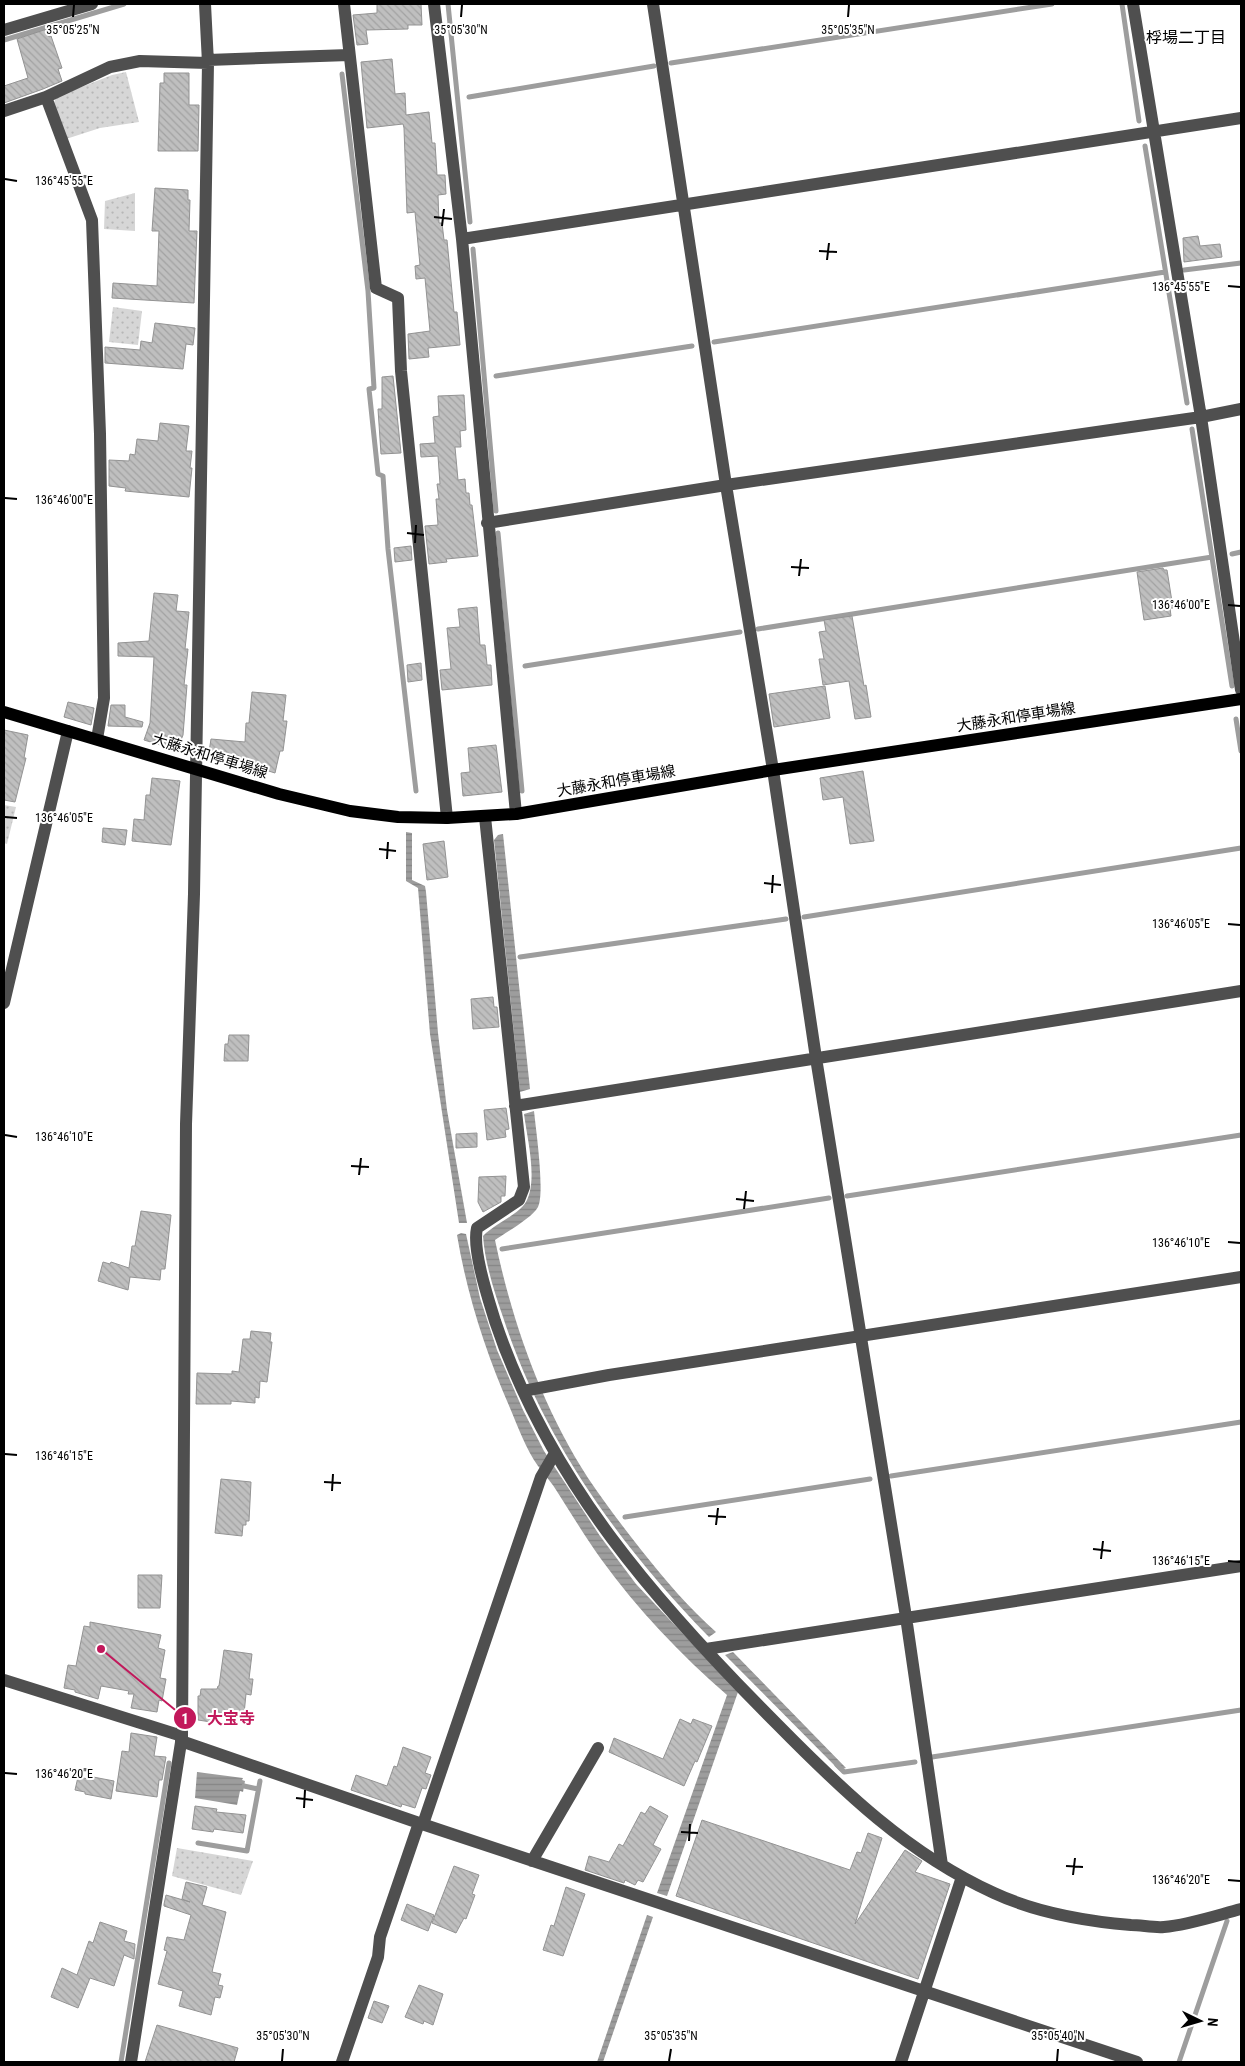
<svg xmlns="http://www.w3.org/2000/svg" width="1245" height="2066" viewBox="0 0 1245 2066" font-family="'Roboto Condensed','Noto Sans JP',sans-serif">
  <defs>
    <pattern id="garden-dots" width="8" height="8" patternUnits="userSpaceOnUse" patternTransform="scale(1.25)"><rect width="8" height="8" fill="#d6d6d6"/><path d="M2 2h.1M6 6h.1" fill="none" stroke="#b6b6b6" stroke-width="1.8" stroke-linecap="round"/></pattern>
    <pattern id="water-rules" width="6" height="5" patternUnits="userSpaceOnUse" patternTransform="scale(1.25)"><rect width="6" height="5" fill="#9d9d9d"/><path d="M0 2.5h6" fill="none" stroke="#858585"/></pattern>
    <pattern id="building-back-hatch" width="6" height="6" patternUnits="userSpaceOnUse" patternTransform="scale(1.25)"><rect width="6" height="6" fill="#bfbfbf"/><path d="M-1 5l2 2M0 0l6 6M5-1l2 2" fill="none" stroke="#a2a2a2"/></pattern>
  </defs>
  <rect width="100%" height="100%" fill="#fff"/>
  <!-- garden -->
  <path fill="url(#garden-dots)" d="M126 72 139 122 100 128 66 139 53 106 56 97 112 75Z
    M135 193V231L104 229 105 201Z
    M113 307 142 311 138 345 109 342Z
    M4 805 16 807 7 844 4 843Z
    M177 1848 253 1861 241 1895 172 1876Z"/>
  <!-- water -->
  <path fill="url(#water-rules)" d="M406 832 412 833V880L425 886 426 892 438 1033 447 1110 467 1223H459L430 1034 418 888 406 881Z
    M503 834 530 1089 520 1092 494 840 498 835Z
    M534 1111C536 1130 545 1193 538 1207 532 1218 505 1233 495 1240 512 1322 542 1407 588 1478 605 1503 623 1527 642 1551 665 1580 689 1608 716 1632L709 1637C620 1546 543 1440 503 1317 494 1291 485 1263 483 1236 495 1224 513 1217 523 1206 540 1187 527 1138 524 1114Z
    M461 1233 466 1234 480 1298 497 1350 523 1410 544 1451 600 1536 636 1584 738 1692 667 1896 657 1893 727 1695C681 1655 637 1609 601 1559 586 1538 572 1515 558 1493 552 1483 545 1475 538 1466 526 1449 518 1427 510 1408 486 1353 467 1295 457 1235Z
    M733 1652 846 1768 839 1770 725 1655Z
    M197 1772 243 1778 242 1780 245 1781 243 1792 240 1791 237 1805 195 1798Z
    M647 1915 653 1917 603 2062H597Z"/>
  <g fill="none" stroke-linecap="round" stroke-linejoin="round">
    <!-- stream -->
    <path stroke="#9d9d9d" stroke-width="5" d="M448 4 470 222
      M1122 4 1139 121
      M4 40 124 4
      M671 63 1052 4
      M342 74 368 291 374 388 369 389 378 474 383 476 388 549 416 791
      M469 97 654 66
      M1145 146 1187 403
      M473 249 496 511
      M1184 270 1241 263
      M714 342 1165 272
      M496 376 692 346
      M1192 429 1232 686
      M498 533 522 791
      M1232 554 1241 552
      M758 629 1212 557
      M525 666 740 632
      M1236 719 1241 751
      M804 917 1241 848
      M520 957 786 919
      M847 1196 1241 1135
      M502 1249 829 1198
      M891 1476 1241 1422
      M625 1517 870 1479
      M932 1757 1241 1710
      M837 1765 844 1772 915 1762
      M244 1786 258 1789
      M198 1843 247 1851 260 1781
      M121 2062 169 1763
      M1179 2062 1227 1921"/>
  </g>
  <!-- building -->
  <path fill="url(#building-back-hatch)" stroke="#939393" d="M377 4H421L422 25H408V29L366 30 368 44 357 45 353 15 377 13Z
    M47 29 49 37 51 36 62 68 58 69 62 81 43 89 4 103V86L28 78 17 39Z
    M392 59 395 94 405 93 406 115 429 112 432 143H435L437 175H445L446 194 438 195 439 223H442L444 240H447L454 312H457L460 345 428 348 429 357 409 359 408 334 430 331 425 278 416 279 415 266 420 265 415 212 407 213 404 128 403 124 367 128 361 62Z
    M164 73H189V105H199L198 151H158L160 83H164Z
    M155 188 188 190V200H190L189 231H197L194 303 112 298 113 283 157 286 159 231H152Z
    M1198 236 1200 246 1220 244 1222 257 1184 262 1183 238Z
    M155 323 195 328 193 345 186 344 183 369 105 363V347L140 350 141 341 152 343Z
    M393 376 401 453 381 454 378 409H382V377Z
    M464 395 466 430 460 431 461 447H455L458 480 465 479 466 493H469L470 505H472L478 556 446 559 447 562 429 564 425 526 438 525 436 499H439L437 484H440L438 456 421 457 420 444 435 443 433 417 439 416 438 396Z
    M160 423 189 426 186 451H192L190 468H192L189 497 125 491 126 488 109 486V460L129 461 130 454 135 455 137 439 158 441Z
    M411 546 412 560 395 562 394 548Z
    M1163 568 1164 570H1167L1173 608H1170L1171 616 1144 620 1137 572Z
    M154 593 178 595 176 611 189 612 185 649H188L184 685H187L183 735 177 750 144 740 150 723 154 657 118 656V643L149 641Z
    M477 607 480 645H485L487 665H491L492 685 442 690 440 670 451 669 447 628 460 627 458 609Z
    M852 616 864 686 866 685 871 717 855 719 849 681 823 685 819 659H824L819 632 826 631 824 620Z
    M421 663 422 680 408 682 407 665Z
    M825 686 830 718 774 727 769 694Z
    M252 692 286 695 283 721H287L283 751H280L275 773 233 760 234 758 209 752 211 739 245 742 246 723H249Z
    M68 702 94 708 91 725 64 717Z
    M111 705H125V717L143 722 142 727 108 726Z
    M4 730 28 735 24 758H26L15 802 4 800Z
    M496 745 502 792 463 796 461 773 470 772 468 748Z
    M863 771 874 841 850 844 843 797 823 800 820 778Z
    M152 778 180 781 171 845 132 841 134 819 144 820 146 795H150Z
    M103 828 127 830 125 845 102 842Z
    M444 841 448 877 427 880 423 844Z
    M493 997 494 1007H497L499 1027 473 1029 471 999Z
    M229 1035H249L248 1061H224L225 1044H228Z
    M506 1108 509 1129 505 1130 506 1137 487 1140 484 1110Z
    M477 1133V1147L456 1148V1134Z
    M506 1176 505 1196H501V1202L483 1212 478 1202 479 1177Z
    M141 1211 171 1215 165 1269H161L160 1280 130 1277 128 1290 98 1281 103 1262 110 1264 111 1262 129 1268 132 1246H135Z
    M251 1331 271 1333 270 1342H272L267 1382 260 1381 259 1398 255 1397V1403L231 1401V1404H196L197 1373 232 1374V1371L239 1372 243 1339H250Z
    M221 1479 251 1482 249 1521H246V1525H243L242 1536 215 1533Z
    M138 1575H162L160 1608H138Z
    M90 1622 161 1635 158 1648 165 1650 160 1678 166 1679 162 1701 159 1700 157 1712 131 1708 134 1694H128L129 1691 101 1686 98 1699 75 1692V1690L64 1688 68 1665 76 1666 84 1626 90 1627Z
    M224 1650 252 1654 249 1679H253L251 1695 246 1694 244 1714H241L240 1718 214 1715 211 1722 198 1720V1696H200L201 1689H217L218 1686H219Z
    M680 1719 691 1724 693 1719 712 1726 697 1762 695 1761 684 1786 609 1752 614 1738 663 1759Z
    M131 1733 157 1737 154 1756 166 1757 162 1780H159L157 1797 116 1791 122 1751 129 1752Z
    M403 1747 431 1757 425 1773 431 1775 426 1789 422 1788 415 1808 402 1804 401 1807 351 1790 356 1775 387 1786 394 1766 397 1767Z
    M88 1776 114 1781 111 1799 85 1794V1792L75 1790 78 1777 88 1779Z
    M195 1806 217 1809 216 1812 246 1815 243 1833 214 1829 213 1832 192 1829Z
    M650 1806 668 1816 653 1845 661 1849 643 1882 638 1880 635 1885 625 1880 624 1883 585 1870 589 1856 609 1862 619 1844 623 1846 641 1812 645 1814Z
    M702 1820 850 1870 857 1852 861 1853 868 1833 882 1838 855 1924 905 1850 922 1861 915 1872 950 1884 918 1979 676 1896Z
    M454 1866 479 1875 472 1894 475 1895 466 1919 464 1918 456 1933 432 1923Z
    M186 1882 207 1887 202 1905 226 1912 212 1972 221 1974 218 1985 223 1986 220 1998 215 1997 211 2015 179 2006 183 1991 158 1984 167 1951 164 1950 167 1937 184 1940 191 1915 164 1906V1904L166 1895 190 1902 182 1899Z
    M566 1887 585 1894 563 1956 543 1950 551 1925 554 1926Z
    M407 1904 434 1915 428 1931 401 1920Z
    M100 1922 127 1931 124 1941 135 1944 134 1959 124 1955 114 1986 90 1978 78 2008 51 1997 62 1968 77 1975 89 1941 93 1943Z
    M419 1985 443 1994 433 2025 424 2021 423 2024 405 2017Z
    M374 2001 389 2006 382 2023 368 2018Z
    M157 2025 238 2048 234 2062H145Z"/>
  <g fill="none" stroke-linecap="round" stroke-linejoin="round">
    <!-- minor -->
    <path stroke="#4f4f4f" stroke-width="12" d="M344 4 376 288 398 298 401 371 447 818
      M434 4 462 239 516 814
      M653 4 726 485 773 770 816 1058 906 1617 942 1865
      M1133 4 1201 417 1241 690
      M4 30 92 4
      M208 60 349 55
      M46 97 92 220 100 434 104 698 97 739
      M4 111 46 97 110 67 140 61 208 63
      M462 239 1241 118
      M487 523 726 485 1201 417 1241 409
      M485 817 524 1187 519 1200 477 1228C472 1250 488 1298 495 1321 549 1482 659 1606 777 1724 842 1790 908 1854 994 1893 1037 1913 1084 1921 1131 1925 1141 1925 1154 1928 1164 1927 1188 1925 1218 1915 1241 1909
      M4 1003 68 731
      M515 1106 1241 991
      M523 1391 609 1375 1241 1277
      M706 1649 1241 1566
      M4 1680 182 1736
      M181 1741 419 1823 1137 2062
      M423 1824 541 1477 555 1453
      M532 1861 598 1748
      M131 2062 182 1736 186 1124 194 894 208 63 205 4
      M342 2062 378 1957 380 1937 419 1823
      M901 2062 962 1877"/>
    <!-- major -->
    <path stroke="#000" stroke-width="12" d="M4 712 279 794 350 811 398 817 447 818 516 814 773 770 1241 699"/>
  </g>
  <!-- ticks -->
  <path fill="none" stroke="#000" stroke-width="2" d="M73 17 74 5M461 17 462 5M848 17 849 5M5 179 17 181M434 217 452 219M442 226 444 209M819 251 837 252M827 260 829 243M1228 286 1240 287M5 498 17 499M407 533 424 535M415 543 416 525M791 567 809 568M799 576 801 559M1228 605 1240 606M5 817 17 818M379 849 396 851M387 859 388 842M764 883 781 885M772 893 773 875M1228 924 1240 925M5 1135 17 1137M351 1166 369 1167M359 1175 361 1158M736 1199 754 1201M744 1209 746 1191M1228 1242 1240 1243M5 1454 17 1455M324 1482 341 1483M332 1491 333 1474M708 1516 726 1517M716 1525 718 1508M1093 1549 1111 1551M1101 1559 1103 1541M1228 1561 1240 1562M5 1773 17 1774M296 1798 313 1800M304 1808 305 1790M681 1832 698 1833M689 1841 690 1824M1066 1866 1083 1867M1073 1875 1075 1858M1228 1880 1240 1881M282 2061 283 2049M669 2061 671 2049M1057 2061 1058 2049"/>
  <g text-anchor="middle" dominant-baseline="central" stroke-width="4" stroke-linejoin="round" paint-order="stroke">
    <!-- street labels -->
    <g font-size="15" fill="#000" stroke="#fff">
      <text transform="translate(1016 717) rotate(-9)">大藤永和停車場線</text>
      <text transform="translate(210 756) rotate(17)">大藤永和停車場線</text>
      <text transform="translate(616 781) rotate(-10)">大藤永和停車場線</text>
    </g>
    <!-- neighbourhood labels -->
    <g font-size="16" fill="#000" stroke="#fff">
      <text x="1186" y="37">桴場二丁目</text>
    </g>
  </g>
  <g font-size="12" text-anchor="middle" fill="#000" stroke="#fff" stroke-width="4" stroke-linejoin="round" paint-order="stroke">
    <text x="73" y="34">35°05'25"N</text>
    <text x="461" y="34">35°05'30"N</text>
    <text x="848" y="34">35°05'35"N</text>
    <text x="64" y="185">136°45'55"E</text>
    <text x="1181" y="291">136°45'55"E</text>
    <text x="64" y="504">136°46'00"E</text>
    <text x="1181" y="609">136°46'00"E</text>
    <text x="64" y="822">136°46'05"E</text>
    <text x="1181" y="928">136°46'05"E</text>
    <text x="64" y="1141">136°46'10"E</text>
    <text x="1181" y="1247">136°46'10"E</text>
    <text x="64" y="1460">136°46'15"E</text>
    <text x="1181" y="1565">136°46'15"E</text>
    <text x="64" y="1778">136°46'20"E</text>
    <text x="1181" y="1884">136°46'20"E</text>
    <text x="283" y="2040">35°05'30"N</text>
    <text x="671" y="2040">35°05'35"N</text>
    <text x="1058" y="2040">35°05'40"N</text>
  </g>
  <!-- callouts -->
  <path fill="none" stroke="#c2185b" stroke-width="2" d="M101 1649L185 1718"/>
  <g fill="#c2185b" stroke="#fff" stroke-width="2">
    <circle cx="101" cy="1649" r="5"/>
    <circle cx="185" cy="1718" r="12"/>
  </g>
  <g font-size="15" text-anchor="middle" font-weight="bold" fill="#fff">
    <text x="185" y="1724">1</text>
  </g>
  <g font-size="16" text-anchor="middle" font-weight="bold" fill="#c2185b" stroke="#fff" stroke-width="4" stroke-linejoin="round" paint-order="stroke">
    <text x="231" y="1724">大宝寺</text>
  </g>
  <!-- border -->
  <rect width="1245" height="2066" fill="none" stroke="#000000" stroke-width="10"/>
  <!-- north arrow -->
  <g transform="translate(1200 2021) rotate(95)" stroke="#ffffff" stroke-width="4" paint-order="stroke">
  <path d="M0-4L9 19L0 12L-9 19Z" fill="#000000"/>
  <text y="-8" font-size="14" font-weight="bold" text-anchor="middle" fill="#000000">N</text>
  </g>
</svg>
